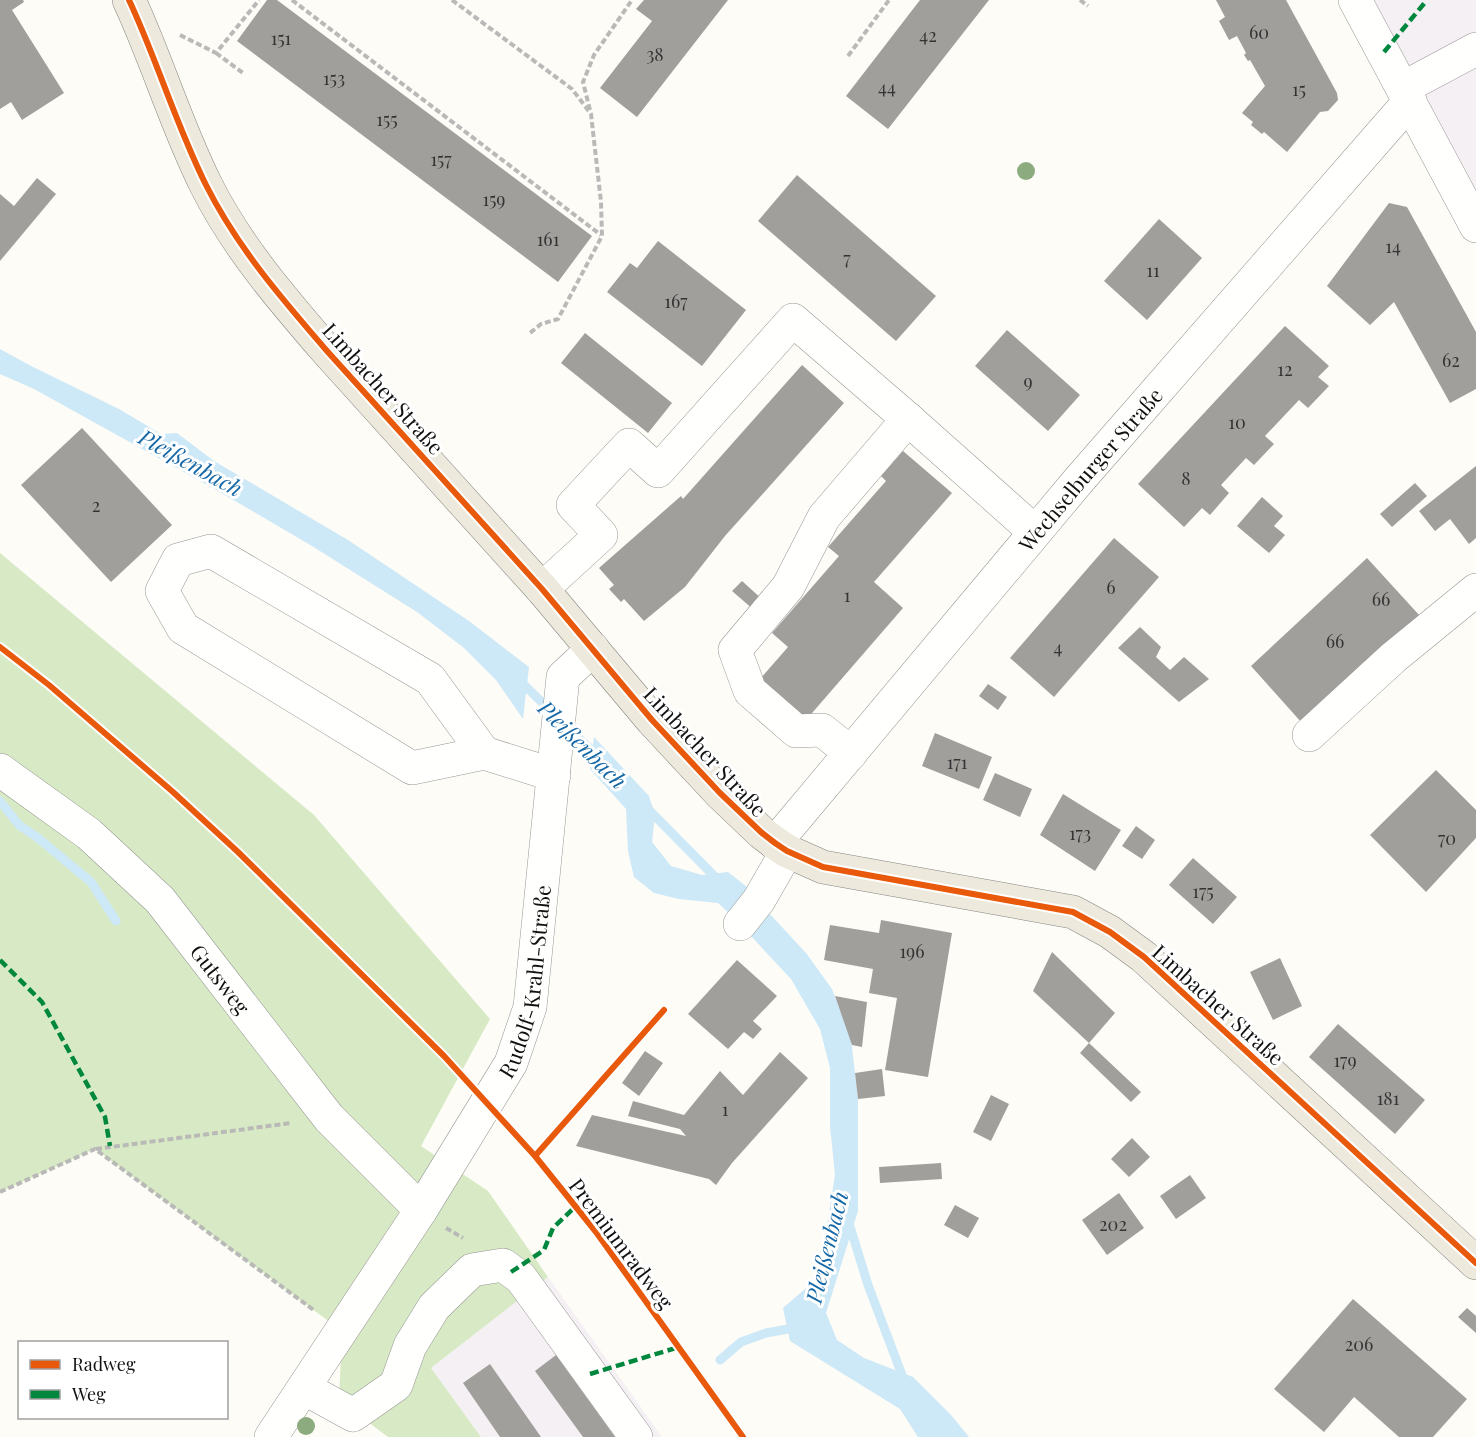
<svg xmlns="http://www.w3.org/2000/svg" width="1476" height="1437" viewBox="0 0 1476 1437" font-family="'Playfair Display',serif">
  <rect width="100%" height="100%" fill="#fdfcf7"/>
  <!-- industrial -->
  <path fill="#f5f0f3" d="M1353 0H1476V216Z
    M548 1277 662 1437H481L431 1368Z"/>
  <!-- forest -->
  <path fill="#d8eac5" d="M0 553 314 815 490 1019 421 1146 488 1191 548 1277 431 1368 481 1437H388L339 1400 342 1331 95 1149 0 1192Z"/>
  <!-- water -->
  <path fill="#cde8f7" d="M0 349 33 367 119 409 161 434 177 433 214 461 348 540 469 621 529 667 523 719 496 680 464 648 417 612 312 546 218 491 34 389 0 374Z
    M594 737 649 796 655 815 652 842 671 866 702 875 728 872 747 887 745 897 731 915 718 903 679 899 654 893 634 877 628 851 626 809 590 769Z
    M768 912 806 953 832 989 851 1039 858 1099V1211L826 1313 837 1340 864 1358 913 1377 951 1415 969 1437H918L900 1409 790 1341 783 1308 812 1283 828 1219 835 1175 830 1126V1068L820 1029 791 979 750 935Z"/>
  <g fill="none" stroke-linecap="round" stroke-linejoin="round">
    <!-- stream -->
    <path stroke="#cde8f7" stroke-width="9" d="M518 679 551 711
      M565 725 601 759
      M0 801 19 825 38 838 91 882 116 921
      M646 807 720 882
      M848 1220 868 1285 905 1383
      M720 1360 741 1342 766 1333 799 1327"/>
  </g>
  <!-- building -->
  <path fill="#a19f9c" d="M0 0H23L24 2 12 10 64 93 22 120 11 102 0 109Z
    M267 0H277L592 236 558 282 237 41Z
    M644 0H728L637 117 600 88 652 21 636 9Z
    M920 0H989L888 129 846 96Z
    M1216 0H1286L1337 93 1338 100 1328 111 1320 112 1287 152 1264 132 1262 134 1251 125 1253 122 1242 113 1265 86 1250 60 1248 61 1244 55 1246 53 1237 36 1229 40 1219 21 1225 17Z
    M797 175 936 296 896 341 758 221Z
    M37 178 56 194 0 261V194L14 206Z
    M1389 203 1407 207 1476 332V389L1450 403 1394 302 1370 325 1327 286Z
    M1159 219 1202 258 1147 320 1104 281Z
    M658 241 746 310 702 366 607 292 630 263 637 268Z
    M1285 326 1329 366 1318 377 1329 386 1308 408 1299 400 1265 436 1274 444 1254 465 1246 458 1221 485 1229 493 1210 515 1202 508 1184 527 1138 484Z
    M1007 330 1080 395 1048 431 975 366Z
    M585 333 672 403 648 433 561 363Z
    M802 365 844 403 725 536 685 587 644 621 624 599 621 602 609 589 614 585 599 568 681 496 683 499Z
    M82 428 172 525 111 582 21 485Z
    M903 451 952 493 874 582 903 608 806 720 760 679 788 647 772 633 839 556 828 547 886 481 881 476Z
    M1476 466V538L1469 544 1450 519 1435 531 1419 511Z
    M1415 483 1427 496 1392 527 1380 514Z
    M1262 497 1283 516 1274 526 1285 535 1269 553 1237 526Z
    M1114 538 1159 577 1054 697 1010 658Z
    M1367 558 1420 616 1302 723 1251 666Z
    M742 581 763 600 754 610 732 591Z
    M1140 627 1161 647 1156 657 1170 670 1184 657 1209 679 1179 702 1118 648Z
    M988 684 1007 697 998 710 979 696Z
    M935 733 992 757 979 789 922 766Z
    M1436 770 1476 810V838L1426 892 1370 835Z
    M995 773 1032 789 1020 817 983 800Z
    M1063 794 1121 830 1095 871 1040 835Z
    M1136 826 1155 840 1142 859 1122 846Z
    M1193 858 1237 897 1213 924 1169 885Z
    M881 920 952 933 928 1077 885 1070 897 998 869 993 873 969 824 960 830 925 879 933Z
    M1052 952 1115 1013 1089 1043 1033 991Z
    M1280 958 1302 1006 1273 1020 1250 972Z
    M737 960 777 996 753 1021 762 1029 753 1039 744 1032 728 1049 688 1014Z
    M835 996 867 1002 862 1047 852 1045Z
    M1338 1024 1425 1100 1395 1134 1309 1057Z
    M1089 1043 1141 1092 1131 1102 1080 1053Z
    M645 1051 663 1063 639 1096 622 1083Z
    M780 1052 808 1078 732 1163 716 1185 709 1179 576 1146 592 1115 686 1136 680 1129 628 1116 633 1101 684 1115 720 1071 743 1095Z
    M882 1069 885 1096 858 1099 855 1073Z
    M991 1095 1009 1104 991 1141 973 1132Z
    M1132 1138 1150 1157 1129 1177 1111 1159Z
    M941 1163 942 1179 880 1183 879 1167Z
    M1190 1175 1206 1198 1176 1219 1160 1196Z
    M1119 1193 1144 1228 1107 1255 1082 1220Z
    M955 1205 979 1218 968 1238 944 1225Z
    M1353 1299 1467 1399 1433 1437H1399L1354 1397 1324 1432 1274 1389Z
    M1467 1308 1476 1316V1333L1458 1317Z
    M556 1355 615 1437H583L535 1371Z
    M490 1364 541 1437H500L463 1383Z"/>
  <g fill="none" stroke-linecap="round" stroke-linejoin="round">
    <defs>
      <g id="minor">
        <path d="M1355 0 1476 226"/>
        <path d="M1403 88 1476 49"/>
        <path d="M542 589 601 535 573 505 629 445 658 471 793 320 908 419"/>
        <path d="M1309 735 1394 657 1476 590"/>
        <path d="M484 753 430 679 211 551 178 560 162 591 183 628 412 768 484 753 554 775"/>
        <path d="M851 753 822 730 796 731 750 691 735 650 788 587 824 517 908 419 1035 532"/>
        <path id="s1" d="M0 770 89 834 160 900 329 1118 421 1210"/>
        <path id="s2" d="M775 843 1079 480 1410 101"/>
        <path d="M740 924 759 900 787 851"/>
        <path d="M304 1388 353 1415 396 1385 410 1346 434 1307 472 1270 503 1265 521 1278 636 1437"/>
        <path id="s3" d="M271 1437 421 1210 511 1063 530 1007 563 677 593 649"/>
      </g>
      <path id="major" d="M129 0C157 60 176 125 206 185 237 247 282 299 327 351L542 589 652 720 720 793 762 833 775 843 787 851 823 867 1073 912 1110 932 1144 957 1476 1263"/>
    </defs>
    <!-- minor casing -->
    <use href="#minor" stroke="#979795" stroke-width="34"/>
    <!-- major casing -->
    <use href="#major" stroke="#858482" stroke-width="34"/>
    <!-- path -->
    <path stroke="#b9b9b8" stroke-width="4" stroke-dasharray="6 3" stroke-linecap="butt" d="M292 0 601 235
      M452 0 572 89 591 114 601 202 602 236 558 319 541 324 530 333
      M1080 0 1088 6
      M180 35 216 53 259 0
      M216 53 243 73
      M848 56 889 0
      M590 110 583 82 594 55 632 0
      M96 1149 291 1123
      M0 1192 95 1149 315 1311
      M446 1228 463 1238"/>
    <!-- minor -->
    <use href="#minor" stroke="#fffffe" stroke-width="33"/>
    <!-- major -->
    <use href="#major" stroke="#ede9dc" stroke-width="33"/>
    <!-- quiet -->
    <path stroke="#00873e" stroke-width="4.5" stroke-dasharray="9 4.5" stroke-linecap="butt" d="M1384 52 1427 0
      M0 960 42 1002 105 1117 110 1146
      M511 1272 544 1250 553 1228 576 1206
      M590 1374 679 1347"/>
    <defs>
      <path id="cycleway" d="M129 0C157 60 176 125 206 185 237 247 282 299 327 351L542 589 652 720 720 793 762 833 775 843 787 851 823 867 1073 912 1110 932 1144 957 1476 1263
        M0 647 49 685 173 792 238 852 444 1056 535 1156 596 1232 743 1437
        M535 1156 664 1010"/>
    </defs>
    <!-- cycleway casing -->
    <use href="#cycleway" stroke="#fff" stroke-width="10"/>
    <!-- cycleway -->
    <use href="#cycleway" stroke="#e8590c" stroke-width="6"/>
  </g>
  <!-- trees -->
  <g fill="#8cac80">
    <circle cx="1026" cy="171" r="9"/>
    <circle cx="306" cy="1426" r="9"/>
  </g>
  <g text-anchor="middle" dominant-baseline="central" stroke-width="6" stroke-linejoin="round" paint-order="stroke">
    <!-- number labels -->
    <g font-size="18" fill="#353434">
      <text x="1259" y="32">60</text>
      <text x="928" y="35">42</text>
      <text x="281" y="38">151</text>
      <text x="655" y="54">38</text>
      <text x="334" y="78">153</text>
      <text x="887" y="87">44</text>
      <text x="1299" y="89">15</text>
      <text x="387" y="119">155</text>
      <text x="441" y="159">157</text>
      <text x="494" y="199">159</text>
      <text x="548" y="239">161</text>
      <text x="1393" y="246">14</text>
      <text x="847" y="258">7</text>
      <text x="1153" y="270">11</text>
      <text x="676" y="301">167</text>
      <text x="1451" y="360">62</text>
      <text x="1285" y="369">12</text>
      <text x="1028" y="381">9</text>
      <text x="1237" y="422">10</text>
      <text x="1186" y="478">8</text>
      <text x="96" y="505">2</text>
      <text x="1111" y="587">6</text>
      <text x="847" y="595">1</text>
      <text x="1381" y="599">66</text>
      <text x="1335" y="641">66</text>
      <text x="1058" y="647">4</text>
      <text x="957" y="762">171</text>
      <text x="1080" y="833">173</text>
      <text x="1447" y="838">70</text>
      <text x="1203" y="891">175</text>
      <text x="912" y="951">196</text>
      <text x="1345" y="1060">179</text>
      <text x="1388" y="1098">181</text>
      <text x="725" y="1109">1</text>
      <text x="1113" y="1224">202</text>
      <text x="1359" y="1344">206</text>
    </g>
    <!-- street labels -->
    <g font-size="21" fill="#111" stroke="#fff">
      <text transform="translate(384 388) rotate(48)">Limbacher Straße</text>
      <text stroke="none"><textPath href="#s2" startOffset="489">Wechselburger Straße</textPath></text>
      <text transform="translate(706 751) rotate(47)">Limbacher Straße</text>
      <text stroke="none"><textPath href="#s1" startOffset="306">Gutsweg</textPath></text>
      <text stroke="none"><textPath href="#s3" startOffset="528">Rudolf-Krahl-Straße</textPath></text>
      <text transform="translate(1219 1004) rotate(42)">Limbacher Straße</text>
      <text transform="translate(622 1243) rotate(53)">Premiumradweg</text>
    </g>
    <!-- water labels -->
    <g font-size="22" font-style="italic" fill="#1768a6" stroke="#fff">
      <text transform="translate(191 462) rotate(29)">Pleißenbach</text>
      <text transform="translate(583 744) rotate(45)">Pleißenbach</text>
      <text transform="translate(826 1247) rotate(-76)">Pleißenbach</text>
    </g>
  </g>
  <!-- legend -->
  <rect x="18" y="1341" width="210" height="78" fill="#ffffff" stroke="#a0a0a0" stroke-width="1.5"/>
  <rect x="30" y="1360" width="30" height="9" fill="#e8590c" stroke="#a0a0a0" stroke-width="1.5"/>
  <text x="72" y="1371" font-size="18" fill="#111111">Radweg</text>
  <rect x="30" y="1390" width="30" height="9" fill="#00873e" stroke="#a0a0a0" stroke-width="1.5"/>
  <text x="72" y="1401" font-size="18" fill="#111111">Weg</text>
</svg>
